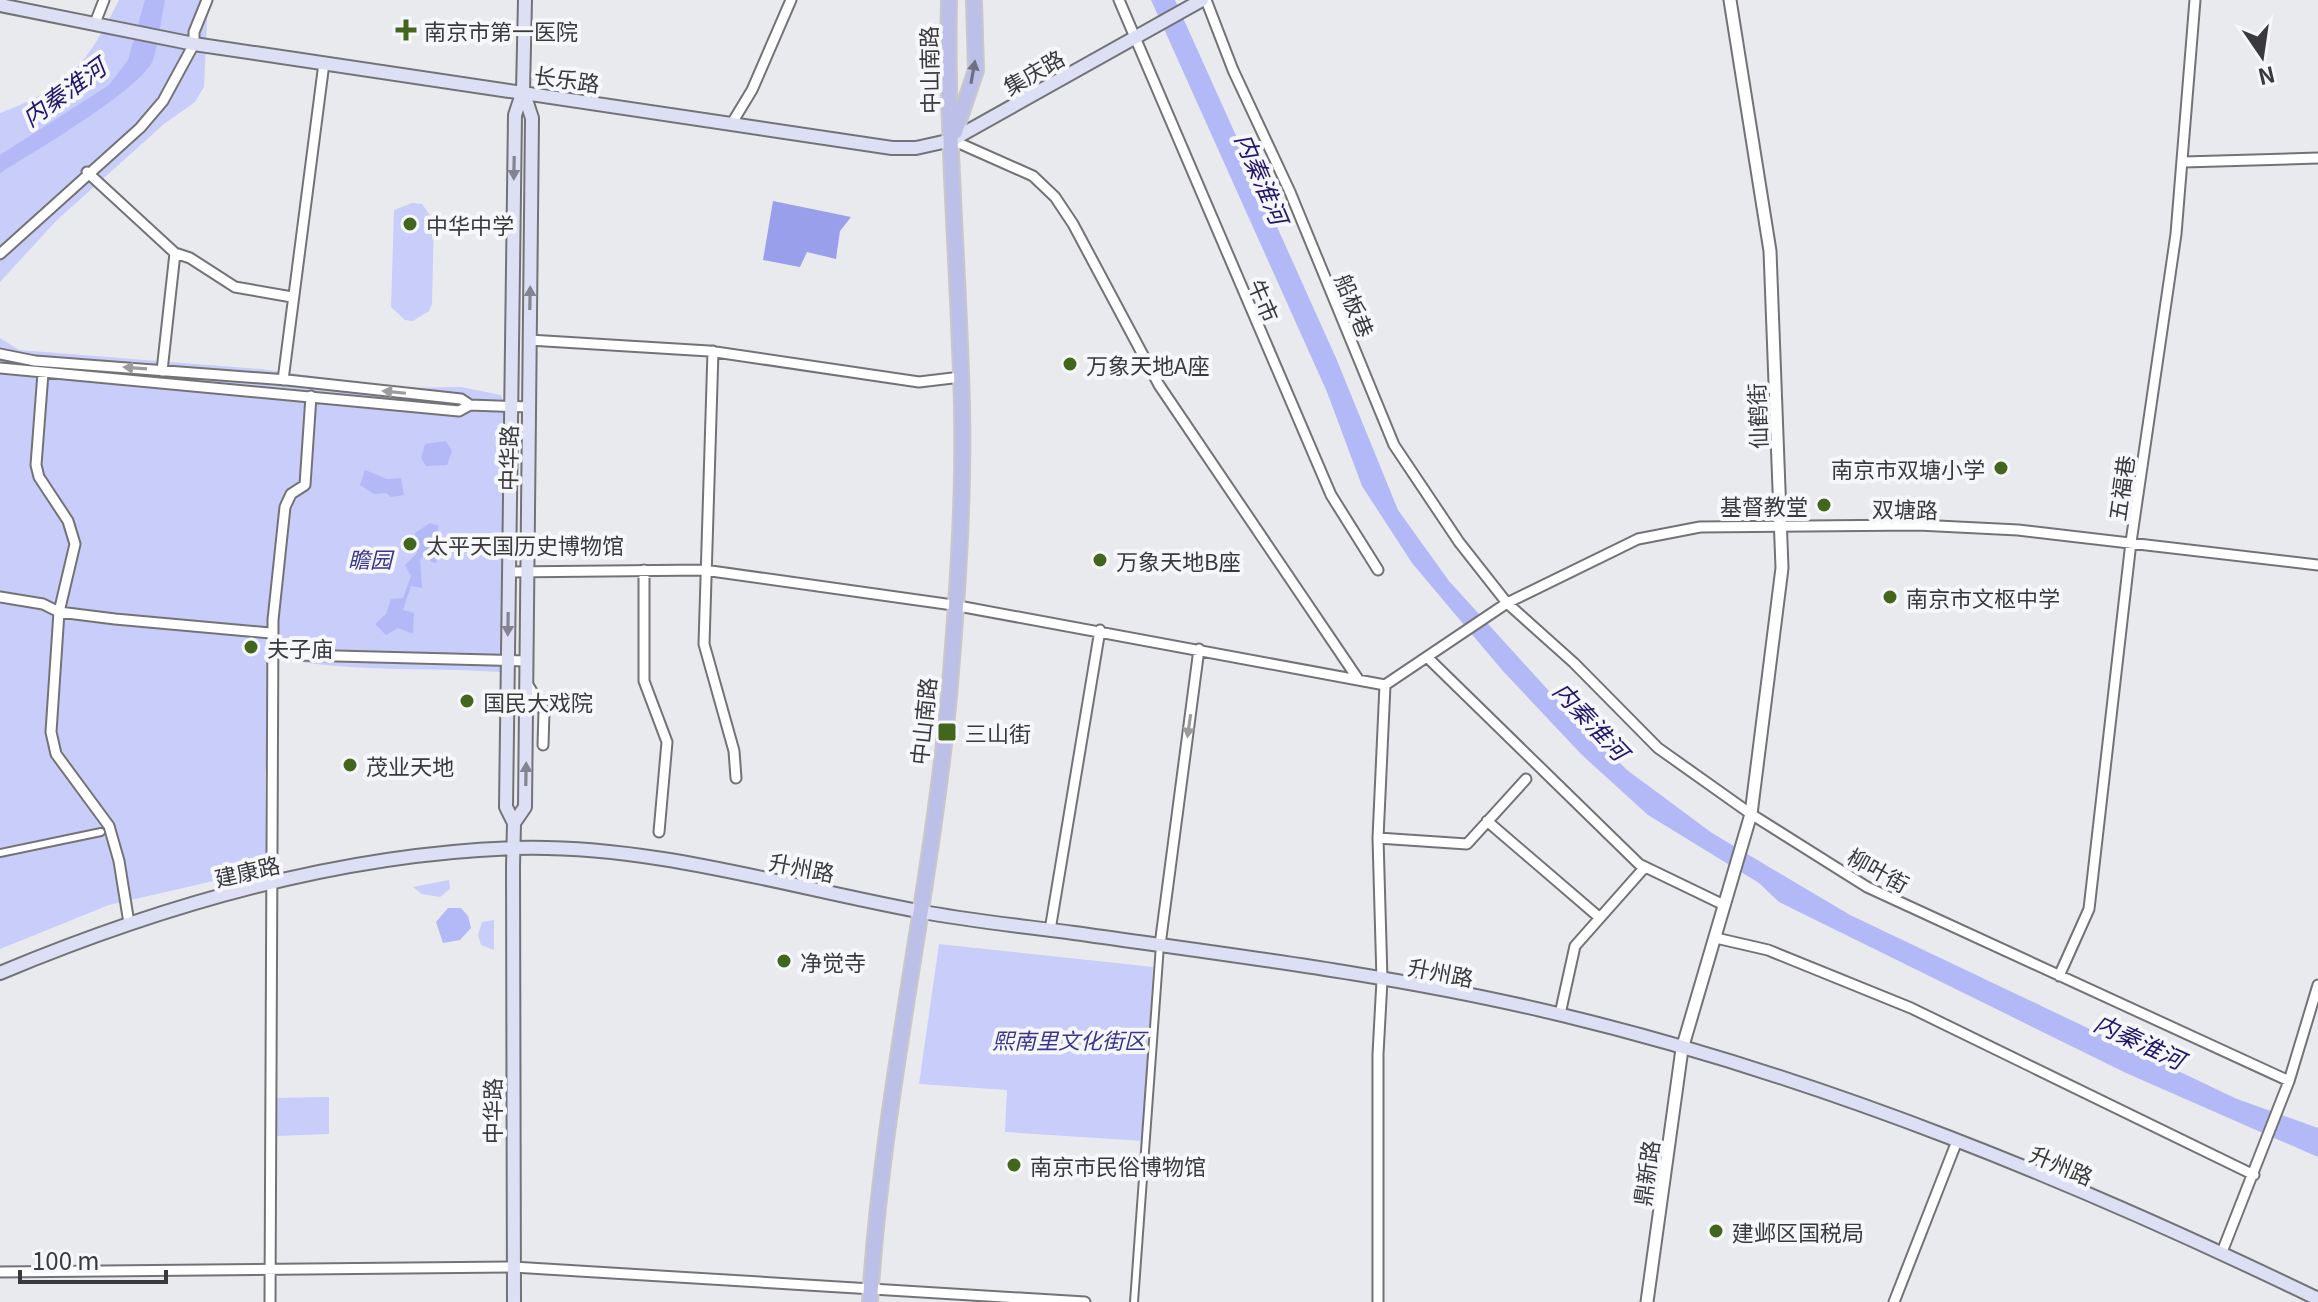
<svg xmlns="http://www.w3.org/2000/svg" width="2318" height="1302" viewBox="0 0 2318 1302" font-family="Georgia,'Noto Sans SC',serif">
  <rect width="100%" height="100%" fill="#e9eaee"/>
  <!-- green -->
  <path fill="#c8cdfa" d="M119 0H208L204 87 195 102 164 124 57 220 0 282V113C70 87 86 65 119 0Z
    M412 203 422 204 434 221 432 304 429 311 413 321 405 320 391 307 394 210Z
    M0 338 19 350 260 369 402 388 461 387 501 395 513 425 500 672C422 667 344 673 267 656L271 740 265 773 266 869 109 905 0 949Z
    M449 880 450 889 440 897 422 894 413 887Z
    M494 920V950L481 945 478 935 482 922Z
    M939 944 1153 967 1143 1141 1005 1132 1007 1090 919 1084Z
    M329 1097V1134L275 1136 274 1098Z"/>
  <!-- forest -->
  <path fill="#9a9fec" d="M773 201 851 217 840 231 836 259 807 252 800 267 763 260Z"/>
  <!-- water -->
  <path fill="#b3b9f7" d="M145 0H165C161 19 159 42 153 60 143 88 29 155 0 173V155L109 85 128 60Z
    M1151 0H1175L1336 358 1398 510 1449 581 1559 702 1627 770 1712 833 1850 915 2237 1099 2318 1128V1157L2126 1073 1779 902 1759 883 1648 815 1582 755 1502 670 1412 563 1362 486 1327 392Z
    M446 441 452 451 447 465 426 466 421 458 425 444Z
    M365 470 387 479 401 478 404 495 391 497 386 493 374 494 360 485Z
    M430 523 438 526 440 551 436 563 431 562 427 554 420 559 422 588 411 586 403 610 414 613 413 634 398 628 386 635 375 624 386 614 391 599 403 598 411 576 405 565 417 553 415 533Z
    M448 908H461L468 916 471 928 460 940 443 943 436 922Z"/>
  <g fill="none" stroke-linecap="round" stroke-linejoin="round">
    <defs>
      <path id="pedestrian" d="M0 853 101 832
        M1134 1302 1160 945"/>
      <path id="minor" d="M1119 0 1331 495 1378 570
        M1206 0 1233 70 1290 192 1394 445 1459 542 1507 603 1574 663 1658 748 1751 814 1867 887 2289 1081
        M95 23 104 0
        M732 123 752 90 791 0
        M952 140 1033 176 1055 197 1073 224 1159 385 1358 679
        M2184 162 2318 158
        M87 172 175 253 190 258 235 287 292 297
        M0 254 140 128 163 101 194 44V32L207 0
        M529 340 709 351 919 382 961 377
        M713 351 704 644 734 751 736 778
        M0 354 35 361 287 380 461 399 470 405
        M0 368 459 411 470 405 528 407
        M162 371 175 253
        M43 373 36 465 39 477 68 521 75 544 59 612 51 732 56 754 109 826 119 861 129 923
        M283 380 324 63
        M644 570V681L667 742 659 832
        M509 572 704 570 953 605 1385 685
        M0 597 43 604 59 612 115 619 270 633 278 646 298 655 527 661
        M1428 658 1639 864 1724 905
        M528 685 544 711 543 745
        M1385 685 1507 603 1638 539 1700 527 1918 525 2018 530 2318 565
        M1487 821 1600 918
        M1378 838 1467 844 1526 779
        M1050 930 1100 630
        M1716 938 1768 950 1911 1008 2254 1175
        M1160 945 1199 649
        M2059 976 2089 909 2131 542 2176 234 2195 0
        M1560 1014 1575 946 1645 867
        M2222 1252 2289 1081 2318 985
        M0 1272 513 1267 1085 1302
        M270 1302 273 620 285 507 291 494 305 485 311 396
        M1378 1302V1054L1382 980 1378 838 1385 685
        M1894 1302 1957 1141"/>
      <path id="tertiary" d="M1647 1302 1682 1049 1751 814 1782 568 1770 251 1730 0"/>
      <path id="secondary" d="M0 5 194 44 892 148H916L952 140 1202 0
        M514 823 506 807 515 115 523 91 525 0
        M0 973C160 906 339 854 514 848 651 844 784 886 918 911 970 921 1022 926 1074 933 1237 956 1402 976 1562 1015 1824 1078 2076 1182 2318 1299
        M514 1302 513 867 514 823 525 807 532 118 523 91"/>
      <path id="primary" d="M955 132 976 70 974 0
        M870 1302C882 1099 930 899 949 696 957 601 964 503 962 407 959 271 946 136 949 0"/>
    </defs>
    <!-- pedestrian casing -->
    <use href="#pedestrian" stroke="#737377" stroke-width="10"/>
    <!-- minor casing -->
    <use href="#minor" stroke="#737377" stroke-width="13"/>
    <!-- tertiary casing -->
    <use href="#tertiary" stroke="#737377" stroke-width="15"/>
    <!-- secondary casing -->
    <use href="#secondary" stroke="#737377" stroke-width="16"/>
    <!-- primary casing -->
    <use href="#primary" stroke="#c8c8c8" stroke-width="18"/>
    <!-- pedestrian -->
    <use href="#pedestrian" stroke="#fff" stroke-width="6"/>
    <!-- minor -->
    <use href="#minor" stroke="#fff" stroke-width="9"/>
    <!-- tertiary -->
    <use href="#tertiary" stroke="#fff" stroke-width="11"/>
    <!-- secondary -->
    <use href="#secondary" stroke="#dddff4" stroke-width="12"/>
    <!-- primary -->
    <use href="#primary" stroke="#bcbfe8" stroke-width="14"/>
  </g>
  <!-- one-way arrows -->
  <defs><path id="oneway-solid" d="M-6-.8H1V-3.2L6.5 0L1 3.2V.8H-6Z" transform="scale(2)"/></defs>
  <use fill="#6e6f81" href="#oneway-solid" transform="translate(973 72) rotate(-80)"/>
  <g fill="#83848f">
    <use href="#oneway-solid" transform="translate(514 168) rotate(91)"/>
    <use href="#oneway-solid" transform="translate(530 298) rotate(-89)"/>
    <use href="#oneway-solid" transform="translate(508 624) rotate(91)"/>
    <use href="#oneway-solid" transform="translate(526 774) rotate(-89)"/>
  </g>
  <g fill="#9c9c9e">
    <use href="#oneway-solid" transform="translate(135 368) rotate(-176)"/>
    <use href="#oneway-solid" transform="translate(394 392) rotate(-174)"/>
    <use href="#oneway-solid" transform="translate(1189 726) rotate(98)"/>
  </g>
  <!-- markers -->
  <g fill="#43651c" stroke="#f6f7fb" stroke-width="3">
    <path d="M402 18h8v8h8v8h-8v8h-8v-8h-8v-8h8z"/>
    <circle cx="410" cy="224" r="8"/>
    <circle cx="1070" cy="364" r="8"/>
    <circle cx="2001" cy="468" r="8"/>
    <circle cx="1824" cy="505" r="8"/>
    <circle cx="410" cy="544" r="8"/>
    <circle cx="1100" cy="560" r="8"/>
    <circle cx="1890" cy="597" r="8"/>
    <circle cx="251" cy="647" r="8"/>
    <circle cx="467" cy="701" r="8"/>
    <rect x="937" y="722" width="20" height="20" rx="4"/>
    <circle cx="350" cy="765" r="8"/>
    <circle cx="784" cy="961" r="8"/>
    <circle cx="1014" cy="1165" r="8"/>
    <circle cx="1716" cy="1231" r="8"/>
  </g>
  <g text-anchor="middle" dominant-baseline="central" stroke-width="8" stroke-linejoin="round" paint-order="stroke">
    <!-- poi labels -->
    <g font-size="22" fill="#3a3a3c" stroke="#f6f7fb" text-anchor="start">
      <text x="424" y="30">南京市第一医院</text>
      <text x="426" y="224">中华中学</text>
      <text x="1086" y="364">万象天地A座</text>
      <text x="1985" y="468" text-anchor="end">南京市双塘小学</text>
      <text x="1808" y="505" text-anchor="end">基督教堂</text>
      <text x="426" y="544">太平天国历史博物馆</text>
      <text x="1116" y="560">万象天地B座</text>
      <text x="1906" y="597">南京市文枢中学</text>
      <text x="267" y="647">夫子庙</text>
      <text x="483" y="701">国民大戏院</text>
      <text x="965" y="732">三山街</text>
      <text x="366" y="765">茂业天地</text>
      <text x="800" y="961">净觉寺</text>
      <text x="1030" y="1165">南京市民俗博物馆</text>
      <text x="1732" y="1231">建邺区国税局</text>
    </g>
    <!-- street labels -->
    <g font-size="22" fill="#3a3a3c" stroke="#f6f7fb">
      <text transform="translate(928 70) rotate(-91)">中山南路</text>
      <text transform="translate(1033 71) rotate(-30)">集庆路</text>
      <text transform="translate(567 78) rotate(8)">长乐路</text>
      <text transform="translate(1265 300) rotate(67)">牛市</text>
      <text transform="translate(1356 305) rotate(68)">船板巷</text>
      <text transform="translate(1756 416) rotate(-92)">仙鹤街</text>
      <text transform="translate(507 458) rotate(-89)">中华路</text>
      <text transform="translate(2120 488) rotate(-82)">五福巷</text>
      <text transform="translate(1905 508) rotate(1)">双塘路</text>
      <text transform="translate(922 721) rotate(-84)">中山南路</text>
      <text transform="translate(802 866) rotate(11)">升州路</text>
      <text transform="translate(1879 869) rotate(29)">柳叶街</text>
      <text transform="translate(247 870) rotate(-13)">建康路</text>
      <text transform="translate(1441 971) rotate(11)">升州路</text>
      <text transform="translate(491 1111) rotate(-90)">中华路</text>
      <text transform="translate(2062 1164) rotate(23)">升州路</text>
      <text transform="translate(1645 1173) rotate(-82)">鼎新路</text>
    </g>
    <!-- park labels -->
    <g font-size="22" font-style="italic" fill="#3a358d" stroke="#f6f7fb">
      <text x="370" y="558">瞻园</text>
      <text x="1069" y="1039">熙南里文化街区</text>
    </g>
    <!-- water labels -->
    <g font-size="24" font-style="italic" fill="#24156d" stroke="#f6f7fb">
      <text transform="translate(63 91) rotate(-36)">内秦淮河</text>
      <text transform="translate(1263 178) rotate(67)">内秦淮河</text>
      <text transform="translate(1592 720) rotate(47)">内秦淮河</text>
      <text transform="translate(2140 1040) rotate(25)">内秦淮河</text>
    </g>
  </g>
  <!-- north arrow -->
  <g transform="translate(2262 56) rotate(167)" stroke="#f6f7fb" stroke-width="6" paint-order="stroke">
  <path d="M0-6L14 30L0 20L-14 30Z" fill="#3a3a3c"/>
  <text y="-12" font-size="22" font-weight="bold" text-anchor="middle" fill="#3a3a3c">N</text>
  </g>
  <!-- scale -->
  <path d="M20 1270v12h146v-12" fill="none" stroke="#3a3a3c" stroke-width="4"/>
  <text x="32" y="1270" font-size="24" fill="#3a3a3c" stroke="#f6f7fb" stroke-width="6" paint-order="stroke">100 m</text>
</svg>
